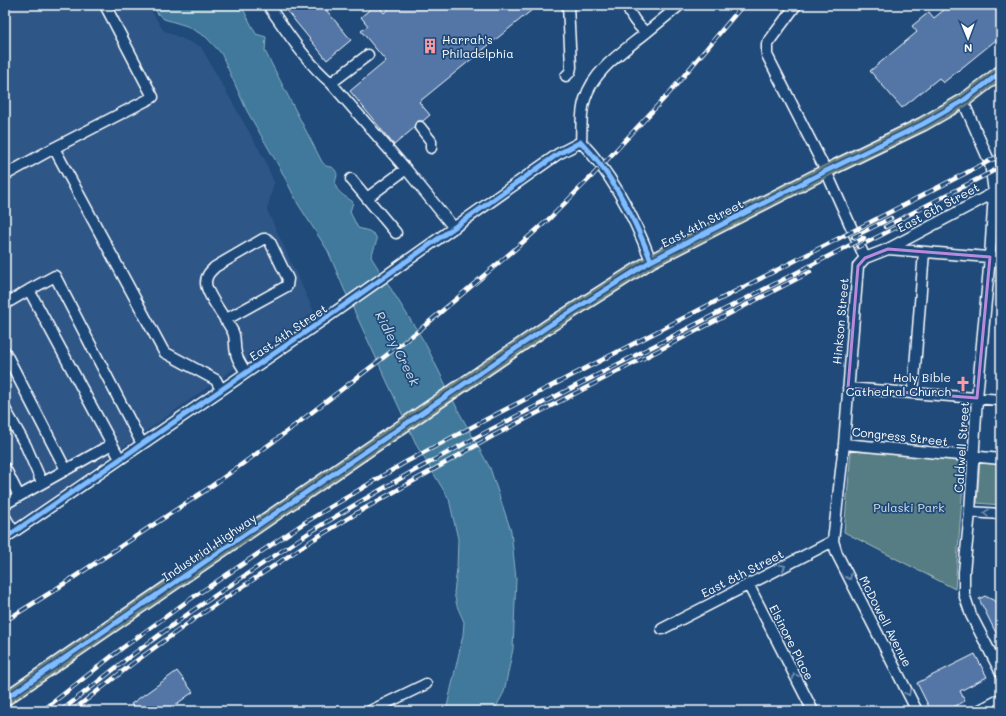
<svg xmlns="http://www.w3.org/2000/svg" width="1006" height="716" viewBox="0 0 1006 716" font-family="Mali,sans-serif">
  <rect width="100%" height="100%" fill="#1f4a7a"/>
  <filter id="ink" filterUnits="userSpaceOnUse"><feTurbulence type="fractalNoise" baseFrequency=".025" numOctaves="2"/><feDisplacementMap in="SourceGraphic" scale="8" xChannelSelector="R" yChannelSelector="G"/><feConvolveMatrix kernelMatrix="1 2 1 2 8 2 1 2 1" color-interpolation-filters="sRGB"/></filter>
  <g filter="url(#ink)">
    <!-- built -->
    <path fill="#2f5787" d="M5 5H148L163 30 201 47 265 160 274 183 267 210 314 312 5 531Z"/>
    <!-- green -->
    <path fill="#577d83" stroke="#abbec1" d="M851 451 965 459 955 589 844 532Z
      M980 460 1001 462V505L977 503Z"/>
    <!-- water -->
    <path fill="#41799b" stroke="#8dafc3" d="M154 5H241L256 34 266 37 265 51 321 160C324 165 326 167 332 167 342 175 333 179 336 187 339 194 348 198 353 202L350 212 358 228 369 231 375 235 377 240 371 257 425 343 459 412 490 468 511 531 516 579 513 649 504 692 494 711H446L463 635 464 622 457 606 454 593 457 568 458 539 449 499 418 448 344 289 328 251 298 204 281 170 247 111 221 53 206 37 187 26 164 19 157 13Z"/>
    <!-- building -->
    <path fill="#5376a6" stroke="#fff" d="M282 5H322L351 40 327 60Z
      M375 5H378L384 13 393 5H538L419 102 430 115 423 121H419L416 122 414 128 394 145 350 91 386 61 361 31 368 26 361 17Z
      M950 5H1001V36L943 83 939 78 902 108 870 71 917 32 912 26 929 12 934 18Z
      M985 596 1001 604V643L979 599Z
      M975 654 987 677 960 691 965 701 946 711H931L917 683Z
      M177 671 193 692 167 711H136L131 704Z"/>
    <g fill="none" stroke-linecap="round" stroke-linejoin="round">
      <defs>
        <path id="minor" d="M268 5C287 32 306 62 331 83L406 169 454 228
          M627 5C630 17 638 25 646 33
          M796 5 767 44V55L826 171 865 258
          M566 76 570 72 571 67 568 5
          M331 83 368 55
          M963 101 990 163 994 192 990 257 977 398 970 512 964 572V594L971 615 1001 673
          M420 127 431 141V148
          M54 148 164 352 216 380 221 390
          M5 175 54 148 153 97 105 5
          M351 179 396 233
          M367 198 406 169
          M888 249 1001 189
          M651 261C635 219 612 174 581 142 582 128 580 113 585 99 594 69 624 51 647 32 658 23 669 14 680 5
          M29 290 55 276 142 444
          M5 304 29 290 120 459
          M225 320 287 286 288 279 270 242 267 239H263L215 267C210 272 206 275 206 283 206 294 227 320 233 332 236 339 234 346 236 353 237 360 243 367 246 373
          M5 352 66 470
          M848 388 1001 400
          M913 393 924 252
          M5 409 26 446 42 483
          M844 444 1001 459
          M5 468 19 496
          M5 504 112 444
          M970 512 1001 514
          M5 517 14 532
          M5 538 329 316 558 154 581 142
          M748 584 813 711
          M662 629 833 541
          M370 711 426 684
          M917 711 837 554 833 541 844 444 858 266 865 258 888 249 1001 258
          M978 711 1001 699"/>
        <path id="major" d="M5 699 547 327 651 261 826 171 923 124 963 101 1001 72"/>
      </defs>
      <!-- minor casing -->
      <use href="#minor" stroke="#fff" stroke-width="13"/>
      <!-- major casing -->
      <use href="#major" stroke="#fff" stroke-width="16"/>
      <!-- minor -->
      <use href="#minor" stroke="#1f4a7a" stroke-width="10"/>
      <!-- major -->
      <use href="#major" stroke="#6a7f7c" stroke-width="13"/>
      <defs>
        <path id="rail" d="M885 227 1001 167
          M853 237 891 218
          M858 247 897 227
          M5 621 53 591 206 490 277 439 422 328 514 250 550 218 592 176 671 91 743 5
          M42 711 121 649 186 602 304 523 404 463 485 420 1001 155
          M61 711 128 658 192 611 310 532 358 503 410 473 490 430 864 238
          M72 711 132 664 197 617 314 539 362 510 493 436 810 272"/>
      </defs>
      <!-- rail casing -->
      <use href="#rail" stroke="#fff" stroke-width="4.5"/>
      <!-- rail -->
      <use href="#rail" stroke="#1f4a7a" stroke-width="3" stroke-dasharray="9" stroke-linecap="butt"/>
      <defs>
        <path id="cycleway" d="M5 538 329 316 558 154 581 142C612 174 635 219 651 261
          M5 699 547 327 651 261 826 171 923 124 963 101 1001 72"/>
      </defs>
      <!-- cycleway casing -->
      <use href="#cycleway" stroke="#1f4a7a" stroke-width="8"/>
      <!-- cycleway -->
      <use href="#cycleway" stroke="#80bcff" stroke-width="5"/>
    </g>
    <!-- one-way arrows -->
    <defs><path id="oneway-chevron" d="M-2-3.5L2.5 0L-2 3.5" fill="none" stroke-width="1.6" stroke-linecap="round" stroke-linejoin="round"/></defs>
    <g stroke="#7992af">
      <use href="#oneway-chevron" transform="translate(986 513) rotate(-176)"/>
      <use href="#oneway-chevron" transform="translate(783 567) rotate(-27)"/>
      <use href="#oneway-chevron" transform="translate(849 577) rotate(63)"/>
      <use href="#oneway-chevron" transform="translate(795 676) rotate(-117)"/>
      <use href="#oneway-chevron" transform="translate(908 693) rotate(63)"/>
    </g>
  </g>
  <!-- marked area -->
  <path fill="none" stroke="#b68bdc" stroke-width="3" stroke-linejoin="round" d="M888 249 990 257 977 398 848 388 858 266 865 258Z"/>
  <!-- icons -->
  <defs>
    <symbol id="building-bare" viewBox="-9 -9 18 18"><path d="M-4-6H4V6H1V3H-1V6H-4ZM-2.5-4.3h1.7v1.8h-1.7ZM.8-4.3h1.7v1.8H.8ZM-2.5-1h1.7V.8h-1.7ZM.8-1h1.7V.8H.8Z" fill="#ff9aa2" stroke="#1f4a7a" stroke-width="2.5" paint-order="stroke"/></symbol>
    <symbol id="church-bare" viewBox="-9 -9 18 18"><path d="M-1.2-6h2.4v3.5h3.3v2.4h-3.3V6h-2.4V-.1h-3.3v-2.4h3.3Z" fill="#ff9aa2" stroke="#1f4a7a" stroke-width="2.5" paint-order="stroke"/></symbol>
  </defs>
  <g fill-rule="evenodd">
    <use href="#building-bare" x="419" y="35" width="22" height="22"/>
    <use href="#church-bare" x="952" y="373" width="22" height="22"/>
  </g>
  <g text-anchor="middle" dominant-baseline="central" stroke-width="3.5" stroke-linejoin="round" paint-order="stroke">
    <!-- poi labels -->
    <g font-size="12" fill="#fff" stroke="#1f4a7a" text-anchor="start">
      <text x="442" y="39">Harrah's<tspan x="442" dy="14">Philadelphia</tspan></text>
      <text x="951" y="377" text-anchor="end">Holy Bible<tspan x="951" dy="14">Cathedral Church</tspan></text>
    </g>
    <!-- street labels -->
    <g font-size="12" fill="#fff" stroke="#1f4a7a">
      <text transform="translate(938 207) rotate(-28)">East 6th Street</text>
      <text transform="translate(702 223) rotate(-27)">East 4th Street</text>
      <text transform="translate(840 321) rotate(-85)">Hinkson Street</text>
      <text transform="translate(288 332) rotate(-34)">East 4th Street</text>
      <text transform="translate(900 436) rotate(6)">Congress Street</text>
      <text transform="translate(961 447) rotate(-86)">Caldwell Street</text>
      <text transform="translate(209 547) rotate(-34)">Industrial Highway</text>
      <text transform="translate(742 573) rotate(-27)">East 8th Street</text>
      <text transform="translate(886 621) rotate(63)">McDowell Avenue</text>
      <text transform="translate(792 642) rotate(63)">Elsinore Place</text>
    </g>
    <!-- park labels -->
    <g font-size="12" fill="#d5dee0" stroke="#1f4a7a">
      <text x="909" y="507">Pulaski Park</text>
    </g>
    <!-- water labels -->
    <g font-size="13" font-style="italic" fill="#d0dee6" stroke="#1f4a7a">
      <text transform="translate(398 348) rotate(63)">Ridley Creek</text>
    </g>
  </g>
  <!-- margin -->
  <rect width="1006" height="716" fill="none" stroke="#1f4a7a" stroke-width="20"/>
  <rect x="10" y="10" width="986" height="696" fill="none" stroke="#fff" stroke-width="1.5" filter="url(#ink)"/>
  <!-- north arrow -->
  <g transform="translate(968 38) rotate(179)" stroke="#1f4a7a" stroke-width="3" paint-order="stroke">
  <path d="M0-3L7 15L0 10L-7 15Z" fill="#ffffff"/>
  <text y="-6" font-size="11" font-weight="bold" text-anchor="middle" fill="#ffffff">N</text>
  </g>
</svg>
